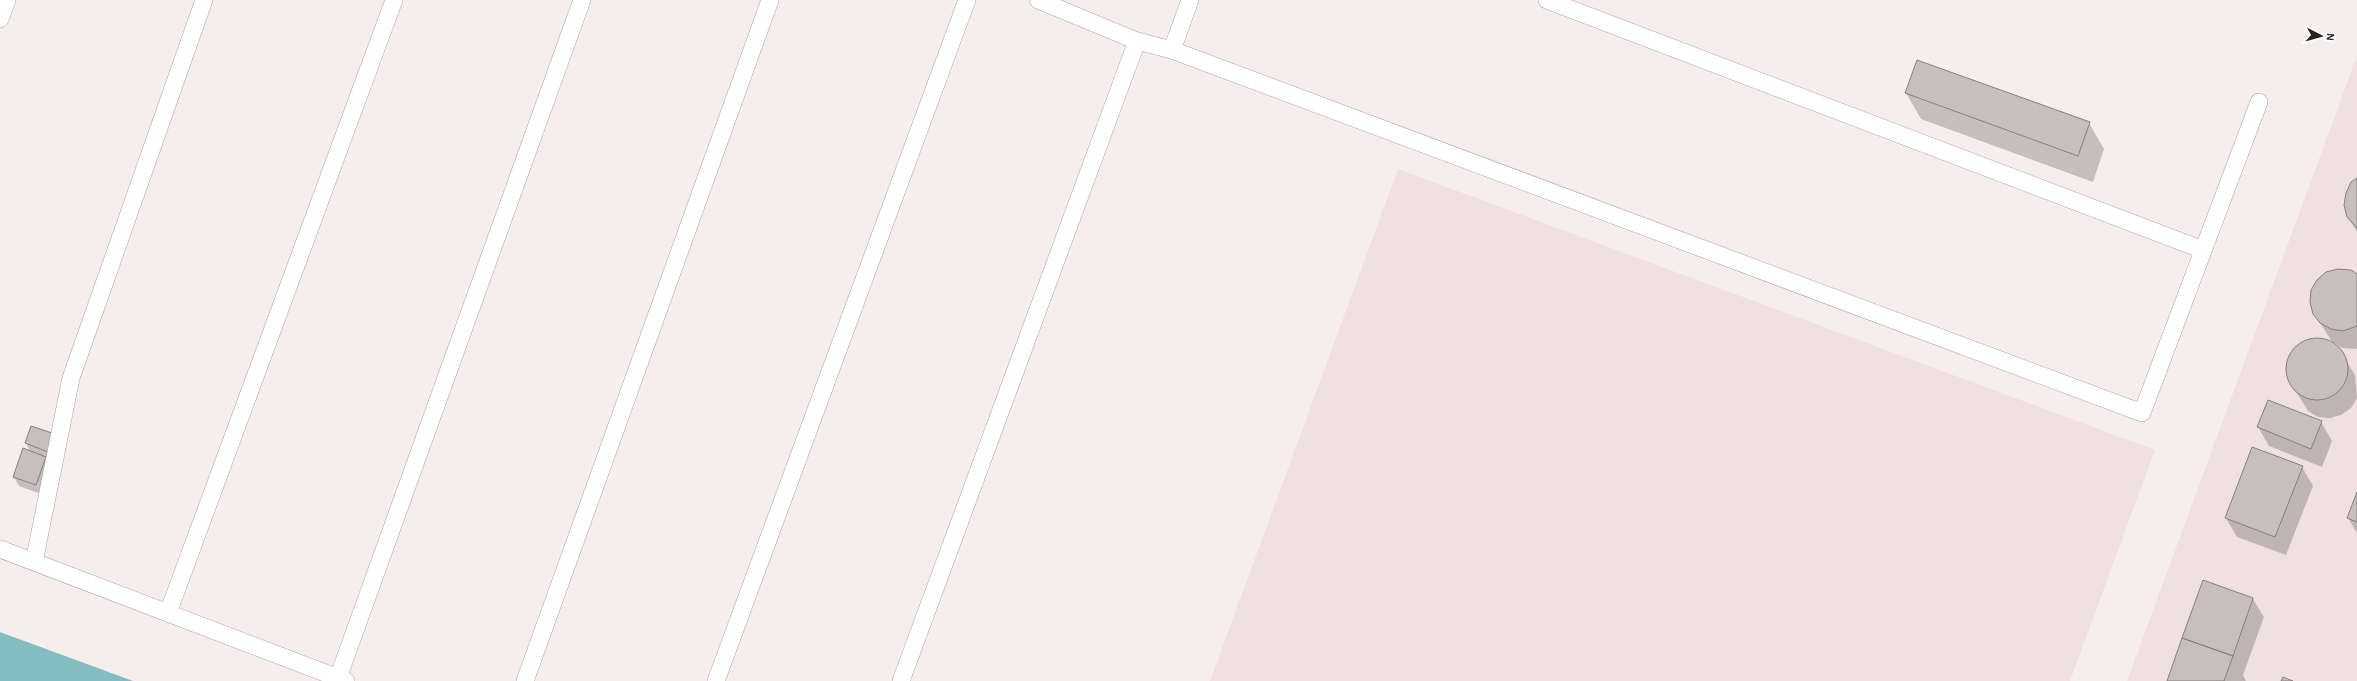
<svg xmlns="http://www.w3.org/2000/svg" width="2357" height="681" viewBox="0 0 2357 681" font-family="'Alegreya Sans',sans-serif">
  <rect width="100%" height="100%" fill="#f5eeed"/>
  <!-- built -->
  <path fill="#f1e1de" d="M2357 56V681H2127Z
    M1398 169 2155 450 2070 681H1210Z"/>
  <!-- water -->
  <path fill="#84bdc1" d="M0 632 133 681H0Z"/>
  <!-- shadow -->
  <path fill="#0003" d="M1906 93 2089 123 2104 149 2093 182 1921 119Z
    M2357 179V232L2348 217Z
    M2357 275V349L2342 348 2335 343 2355 375 2357 398 2351 408 2341 415 2330 418 2318 417 2308 411 2290 382 2287 371 2288 359 2294 349 2303 342 2314 339 2326 340 2334 345 2314 313Z
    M2321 422 2332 441 2322 467 2269 446 2258 427Z
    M26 443 59 444 53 461 45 458 51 467 41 494 19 486 14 477 31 453Z
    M2302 467 2313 486 2286 555 2237 537 2226 518Z
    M2357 495V533L2348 518Z
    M2203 581 2253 599 2264 617 2243 675 2246 681H2168Z"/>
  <!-- building -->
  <path fill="#c6bfbe" stroke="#857f7d" d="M1917 60 2090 122 2078 156 1905 93Z
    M2357 178V228L2347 217 2344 205 2346 193 2351 182Z
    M2338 269 2351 270 2357 274V326L2343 331 2331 329 2320 323 2313 314 2310 302 2311 290 2317 280 2326 272Z
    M2286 369a31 31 0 1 1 62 0a31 31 0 1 1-62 0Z
    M2268 400 2322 421 2311 449 2257 427Z
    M31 426 55 434 48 452 25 443Z
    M2252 447 2303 466 2275 537 2225 518Z
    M23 448 46 457 36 485 13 477Z
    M2357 492V522L2347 518Z
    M2203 580 2253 598 2233 656 2182 638Z
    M2182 638 2233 656 2224 681H2167Z
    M2283 677 2293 681H2281Z"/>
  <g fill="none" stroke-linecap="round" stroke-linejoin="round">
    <defs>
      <path id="lane" d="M1038 0 1137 41 1172 50 2142 413 2259 102
        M1547 0 2203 250
        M0 19 7 0
        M1172 50 1190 0
        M0 549 346 681
        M34 562 71 378 204 0
        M168 613 394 0
        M338 678 582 0
        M525 681 770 0
        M716 681 967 0
        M901 681 1137 41"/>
    </defs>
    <!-- lane casing -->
    <use href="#lane" stroke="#aba5a4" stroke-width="18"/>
    <!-- lane -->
    <use href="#lane" stroke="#fff" stroke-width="17"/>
  </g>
  <!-- north arrow -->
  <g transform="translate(2321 36) rotate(96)" stroke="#ffffff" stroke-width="3" paint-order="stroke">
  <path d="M0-3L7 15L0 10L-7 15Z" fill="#252222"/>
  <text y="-6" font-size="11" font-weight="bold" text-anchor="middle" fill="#252222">N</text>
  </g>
</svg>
